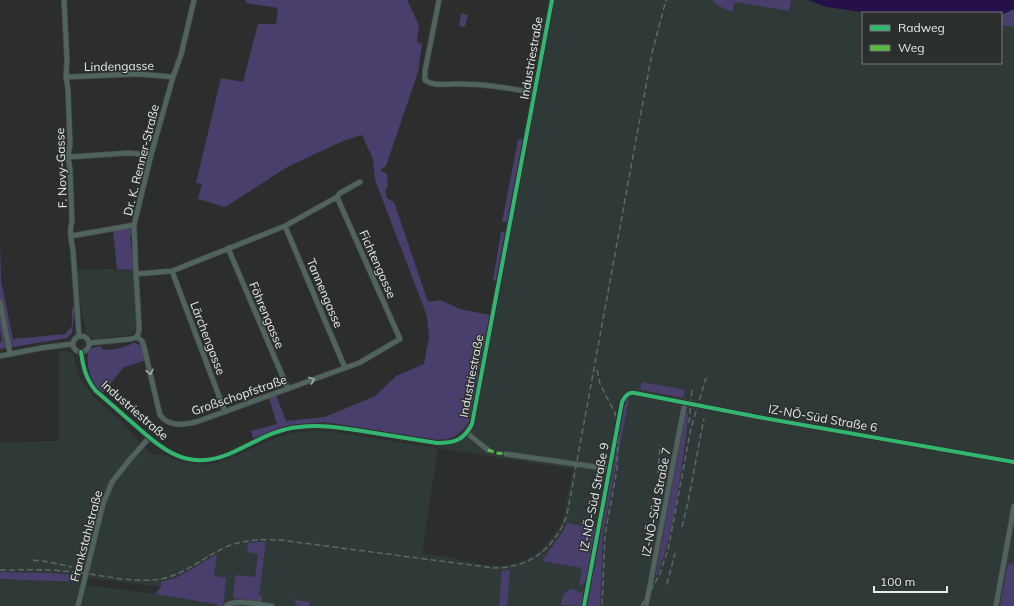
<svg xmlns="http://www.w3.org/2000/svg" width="1014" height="606" viewBox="0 0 1014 606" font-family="Mulish,sans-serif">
  <rect width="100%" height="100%" fill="#2c2e2d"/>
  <!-- built -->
  <path fill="#2f3937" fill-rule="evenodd" d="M548 0H1014V606H0V579L78 582 88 585 155 594 161 587 50 573 0 572V442L59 441V351H67L73 354 80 379 93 396 121 421 133 435 152 455H163L182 462 203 465 216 463 226 460 280 436 291 433 308 431H328L437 448 438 440H446L459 434 464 430 467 425 476 392 505 232 533 87ZM863 13H1001V63H863ZM438 448 573 469 565 509 561 524 545 546 537 553 522 561 504 566 477 564 448 557 422 554Z
    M116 269 134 270 137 325 135 330 131 335 94 339 86 333 80 302 77 270Z"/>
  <!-- green -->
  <path fill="#4a3e6c" d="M246 0H407L419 25 417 42 422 44 418 72 386 166 380 170 387 174 388 185 385 190 387 198 394 202 428 302 440 300 460 309 490 315 470 419C463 433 453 440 438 440L324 422 286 426 253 439 251 431 277 424 269 398 276 395 286 421 325 417 375 396 396 376 424 364 429 337 427 316 375 180 373 159 362 135 343 141 289 166 225 207 198 199 202 184 196 183 221 78 243 82 258 24H276L278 8 246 3Z
    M712 0H791L789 11 735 2 732 12 717 5Z
    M1014 9V27L1001 25V15Z
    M461 13 468 15 465 27 459 26Z
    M523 139 507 222H502L518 140Z
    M129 228 132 231 130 237 134 270 117 269 113 231Z
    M501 232H505L496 281 493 280Z
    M0 242 1 281 13 339 65 334 72 326V308L75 306 72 333 67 338 0 349V342H2L0 329Z
    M133 343H136L143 347 144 361 124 367 102 394C92 382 86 370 88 353L92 348 101 346 102 349C112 351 124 348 133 343Z
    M643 382 685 390 683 398 641 390 640 386Z
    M627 398H629L603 534 600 606H587L624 406Z
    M686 411 688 415C686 443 681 469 677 497 672 525 667 553 655 579Z
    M567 523 587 527 588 525 596 528 586 582 581 585H579L582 568 542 561C550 548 561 537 567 523Z
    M257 542H266L259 595 262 596V601L234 598 233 595 235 577 237 575 255 577 258 554 247 552 248 543Z
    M217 554 214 576 226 578 224 601 222 606H217V604L155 594 161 587V582L176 578Z
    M1014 563V606H1000L1007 568 1008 565Z
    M510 570 507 606H499L502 571Z
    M0 572 50 573 80 576 78 582 0 579Z
    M572 589 583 593 581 606 561 605C562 598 564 590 572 589Z
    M296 597 297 600 309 602 310 599 309 606H297L295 603Z"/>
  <!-- water -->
  <path fill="#261049" d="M808 0H1014V9L1001 15V13H870L826 7Z"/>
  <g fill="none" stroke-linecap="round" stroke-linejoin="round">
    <defs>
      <path id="street" d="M64 0 67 60 66 77 68 89 70 144 68 157 70 169 72 221C69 230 71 241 73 250L79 336
        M439 0 425 71V80C433 86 442 84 452 84 480 83 508 88 535 93
        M66 77 138 74 173 77
        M68 157 129 153 151 155
        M285 226 345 368
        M71 236 134 225
        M228 248 288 389
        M172 271 225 412
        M136 274 172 271 285 226 337 197 340 193 360 182
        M0 302 10 353
        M73 344a8 8 0 1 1 16 0a8 8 0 1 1-16 0Z
        M137 337 142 341 144 347 160 415C169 427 182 425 196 422L345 368 359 363 400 339 337 197
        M137 337 139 331V324L136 274 134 225 151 155 173 77 181 55 194 0
        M89 343 131 339 137 337
        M81 352C83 367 86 379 96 391 109 402 122 414 135 425 164 451 188 471 229 454 252 444 274 429 299 427 321 424 342 428 362 431 387 435 412 439 437 443 455 443 464 440 472 424L552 0
        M0 356 41 348 72 344
        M467 433 488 450
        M506 454 610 469
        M78 606 103 504 112 482 131 458 149 438
        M226 606C234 598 261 605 272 606
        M584 606 622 402C625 396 628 392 635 393L758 417 1014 462
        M646 606 685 402
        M996 606 1014 506"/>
    </defs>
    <!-- street casing -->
    <use href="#street" stroke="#4a4c4b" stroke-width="6"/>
    <!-- street -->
    <use href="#street" stroke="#50645f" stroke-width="4.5"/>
    <!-- rail -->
    <path stroke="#5d6865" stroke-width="1.5" stroke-dasharray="6 3" stroke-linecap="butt" d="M597 370 600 384 615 413 618 425V437L617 469 605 535 602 606
      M689 423 692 389
      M658 473 660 445
      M682 527 688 502 704 418
      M33 560 49 562 72 567
      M0 570C21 570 43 569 64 571 96 573 129 584 161 579 182 575 199 561 218 551 237 540 258 539 280 540L494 568C530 568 555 548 567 515L652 53 666 0
      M667 584 675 553
      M641 606 659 576 668 550 691 428 706 378"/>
    <!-- quiet -->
    <path stroke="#58b947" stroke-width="3" stroke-dasharray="6 3" stroke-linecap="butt" d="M488 450 497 453 506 454"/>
    <defs>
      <path id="cycleway" d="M81 352C83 367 86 379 96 391 109 402 122 414 135 425 164 451 188 471 229 454 252 444 274 429 299 427 321 424 342 428 362 431 387 435 412 439 437 443 455 443 464 440 472 424L552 0
        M584 606 622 402C625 396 628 392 635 393L758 417 1014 462"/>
    </defs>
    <!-- cycleway casing -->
    <use href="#cycleway" stroke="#2b2f2e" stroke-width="6"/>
    <!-- cycleway -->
    <use href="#cycleway" stroke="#33b770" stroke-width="4"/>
  </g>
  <!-- one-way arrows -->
  <defs><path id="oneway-chevron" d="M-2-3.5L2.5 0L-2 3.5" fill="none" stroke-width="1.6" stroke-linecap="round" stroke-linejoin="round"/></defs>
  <g stroke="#a3aeab">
    <use href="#oneway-chevron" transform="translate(150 372) rotate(77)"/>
    <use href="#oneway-chevron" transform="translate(312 380) rotate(-20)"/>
  </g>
  <g text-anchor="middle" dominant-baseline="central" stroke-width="3" stroke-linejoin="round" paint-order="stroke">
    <!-- street labels -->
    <g font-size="12" fill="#e7eae9" stroke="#2b2f2e">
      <text transform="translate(531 58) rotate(-80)">Industriestraße</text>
      <text transform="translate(119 66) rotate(-1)">Lindengasse</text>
      <text transform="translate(141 160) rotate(-76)">Dr. K. Renner-Straße</text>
      <text transform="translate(61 168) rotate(-92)">F. Novy-Gasse</text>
      <text transform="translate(378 264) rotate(66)">Fichtengasse</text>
      <text transform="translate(325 293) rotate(67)">Tannengasse</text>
      <text transform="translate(267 315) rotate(67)">Föhrengasse</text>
      <text transform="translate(208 338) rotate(69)">Lärchengasse</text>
      <text transform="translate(471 376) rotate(-79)">Industriestraße</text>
      <text transform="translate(239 395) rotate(-19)">Großschopfstraße</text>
      <text transform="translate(135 410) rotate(41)">Industriestraße</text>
      <text transform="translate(823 418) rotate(10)">IZ-NÖ-Süd Straße 6</text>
      <text transform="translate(594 497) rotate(-79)">IZ-NÖ-Süd Straße 9</text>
      <text transform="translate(656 502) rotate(-79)">IZ-NÖ-Süd Straße 7</text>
      <text transform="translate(86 536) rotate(-75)">Frankstahlstraße</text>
    </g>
  </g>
  <!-- legend -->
  <rect x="862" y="12" width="140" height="52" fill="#2b2f2e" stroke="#767a79"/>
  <rect x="870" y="25" width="20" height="6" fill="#33b770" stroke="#767a79"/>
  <text x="898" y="32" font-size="12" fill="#e7eae9">Radweg</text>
  <rect x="870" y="45" width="20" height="6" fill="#58b947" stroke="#767a79"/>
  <text x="898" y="52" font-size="12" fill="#e7eae9">Weg</text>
  <!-- scale -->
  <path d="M874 586v6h73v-6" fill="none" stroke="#e7eae9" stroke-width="2"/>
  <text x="880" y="586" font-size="12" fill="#e7eae9" stroke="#2b2f2e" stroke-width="3" paint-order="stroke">100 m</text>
</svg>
